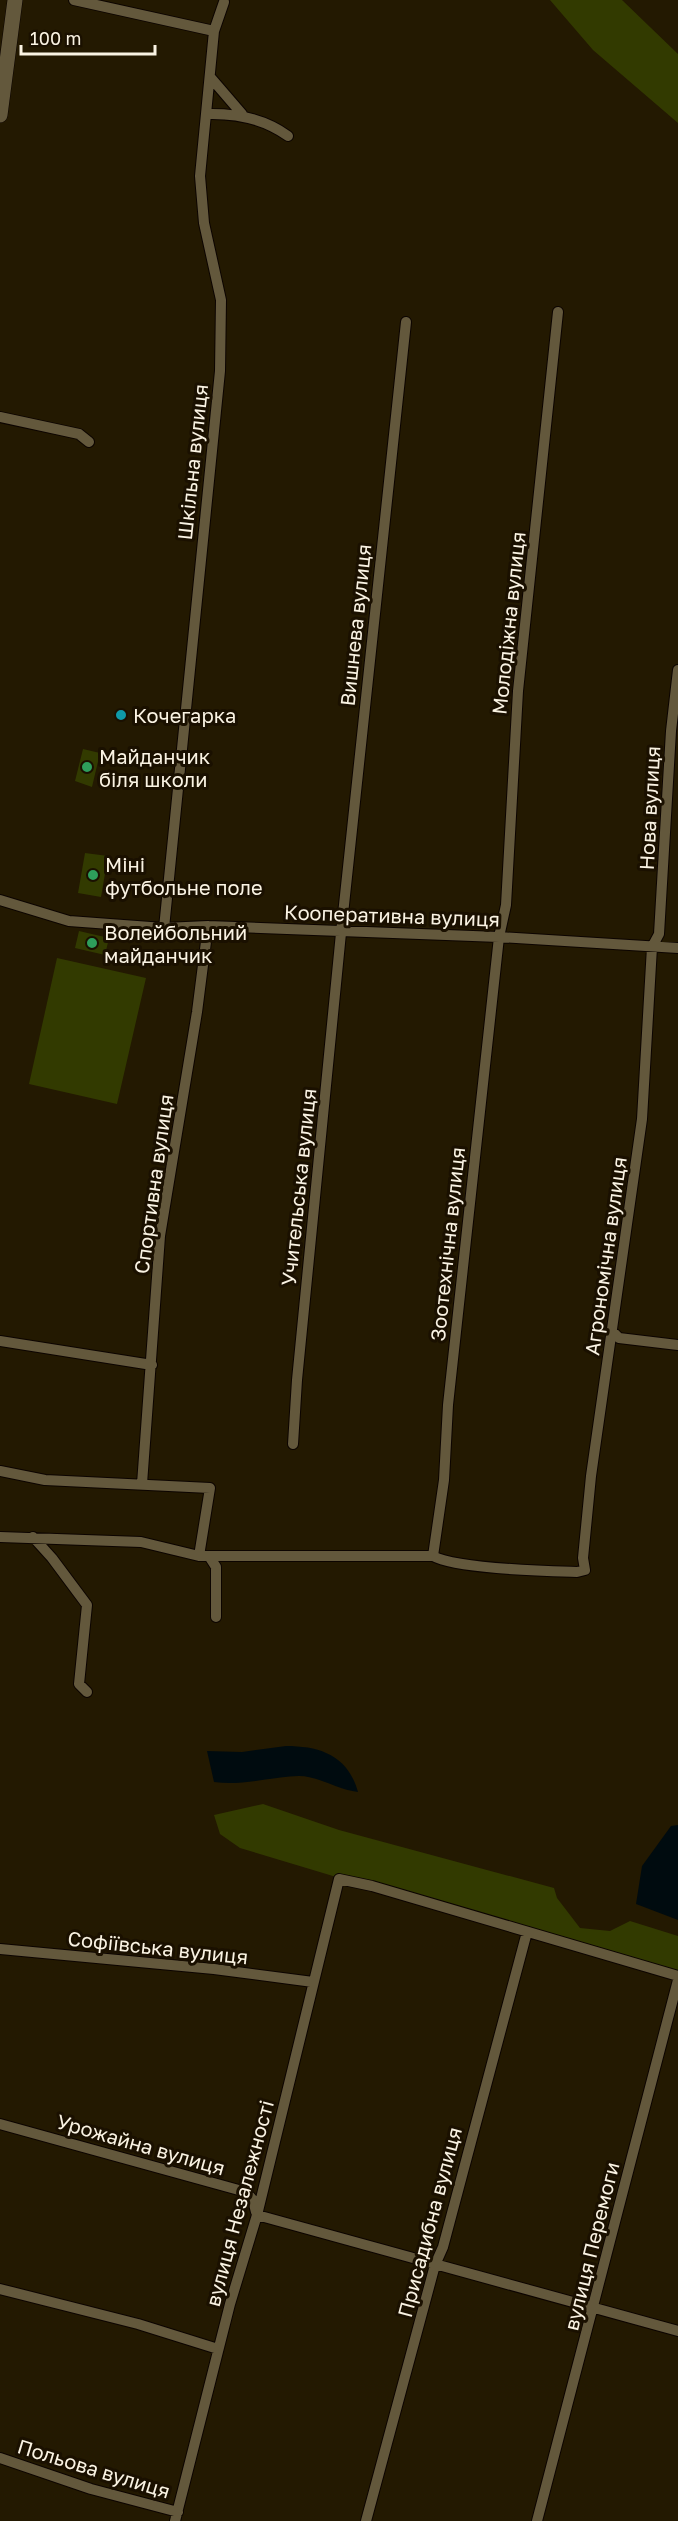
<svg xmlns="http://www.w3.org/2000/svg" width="678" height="2521" viewBox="0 0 678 2521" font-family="'Golos Text',sans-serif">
  <rect width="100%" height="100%" fill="#231901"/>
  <!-- green -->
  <path fill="#323a00" d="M550 0H622L678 54V123L593 50Z
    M83 749 100 753 92 787 75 781Z
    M85 853 108 856 101 897 78 893Z
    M79 931 109 938 105 955 75 948Z
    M57 958 146 978 117 1104 29 1084Z
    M263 1804 339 1830 554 1888 557 1898 580 1928 610 1931 630 1921 678 1936V1980L240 1848 220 1834 214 1815Z"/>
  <!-- water -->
  <path fill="#000b0f" d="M286 1746C321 1746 348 1756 358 1792 338 1790 319 1776 299 1776 270 1777 242 1786 214 1782L207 1751 242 1752Z
    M678 1825V1920L636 1904 642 1866 671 1826Z"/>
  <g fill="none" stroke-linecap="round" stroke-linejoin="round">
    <defs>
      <path id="street" d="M74 0 214 31
        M211 78 242 114
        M206 114C236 113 263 118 288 136
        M0 417 79 434 89 442
        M0 900 69 921 164 928 208 926 499 937 678 948
        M164 928 220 371 221 300 204 223 200 176 214 31 224 2
        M612 1331 619 1338 678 1345
        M0 1341 152 1365
        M293 1444 297 1380 341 933 406 322
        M0 1471 45 1480 210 1488 199 1556H433C456 1569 546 1571 577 1572L585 1570 583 1558 591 1476 642 1119 652 947 659 934 671 731 678 670
        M142 1484 160 1236 197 1012 208 926
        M0 1537 141 1542 199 1556
        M33 1537 52 1558 87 1605 79 1684 87 1692
        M209 1556 216 1567V1617
        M433 1556 444 1480 448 1405 499 937 506 905 518 691 558 312
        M0 1949 214 1969 313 1982
        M0 2124 246 2192 253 2200 256 2212
        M257 2215 678 2331
        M0 2289 138 2324 218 2349
        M0 2458 91 2489 178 2512
        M175 2521 230 2304 257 2215 339 1879 372 1886 678 1976
        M366 2521 435 2265 443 2247 527 1932
        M537 2521 678 1980"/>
      <path id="secondary" d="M0 115 15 0"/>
    </defs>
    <!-- street casing -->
    <use href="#street" stroke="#0c0400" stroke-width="12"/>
    <!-- secondary casing -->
    <use href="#secondary" stroke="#0c0400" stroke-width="16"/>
    <!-- street -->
    <use href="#street" stroke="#63583c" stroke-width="10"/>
    <!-- secondary -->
    <use href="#secondary" stroke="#63583c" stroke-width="15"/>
  </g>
  <!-- markers -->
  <circle fill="#0f9aa8" stroke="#1a1000" stroke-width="2" cx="121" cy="715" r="6"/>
  <g fill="#2e9e5b" stroke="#1a1000" stroke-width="2">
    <circle cx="87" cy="767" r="6"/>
    <circle cx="93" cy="875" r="6"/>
    <circle cx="92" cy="943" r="6"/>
  </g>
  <g text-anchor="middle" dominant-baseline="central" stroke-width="6" stroke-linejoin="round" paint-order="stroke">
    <!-- street labels -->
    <g font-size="20" fill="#faf3e3" stroke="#1a1000">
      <text transform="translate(192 462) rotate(-84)">Шкільна вулиця</text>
      <text transform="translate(508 623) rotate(-84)">Молодіжна вулиця</text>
      <text transform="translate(355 625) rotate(-84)">Вишнева вулиця</text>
      <text transform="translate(649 808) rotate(-87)">Нова вулиця</text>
      <text transform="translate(392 915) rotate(2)">Кооперативна вулиця</text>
      <text transform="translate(153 1184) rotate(-82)">Спортивна вулиця</text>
      <text transform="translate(298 1187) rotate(-84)">Учительська вулиця</text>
      <text transform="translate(447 1244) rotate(-84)">Зоотехнічна вулиця</text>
      <text transform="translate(605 1256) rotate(-82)">Агрономічна вулиця</text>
      <text transform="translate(158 1947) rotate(6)">Софіївська вулиця</text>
      <text transform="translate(141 2144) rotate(16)">Урожайна вулиця</text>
      <text transform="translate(239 2203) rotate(-75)">вулиця Незалежності</text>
      <text transform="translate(429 2222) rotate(-75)">Присадибна вулиця</text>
      <text transform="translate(591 2246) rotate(-76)">вулиця Перемоги</text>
      <text transform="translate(94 2468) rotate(17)">Польова вулиця</text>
    </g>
    <!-- poi labels -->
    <g font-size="20" fill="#faf3e3" stroke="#1a1000" text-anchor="start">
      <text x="133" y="715">Кочегарка</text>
      <text x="99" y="756">Майданчик<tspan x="99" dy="23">біля школи</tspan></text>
      <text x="105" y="864">Міні<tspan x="105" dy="23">футбольне поле</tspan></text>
      <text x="104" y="932">Волейбольний<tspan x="104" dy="23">майданчик</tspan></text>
    </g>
  </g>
  <!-- scale -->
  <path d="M21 45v9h134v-9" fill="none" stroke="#faf3e3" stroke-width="3"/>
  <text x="30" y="45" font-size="18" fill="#faf3e3" stroke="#1a1000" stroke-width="4.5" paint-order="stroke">100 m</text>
</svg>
